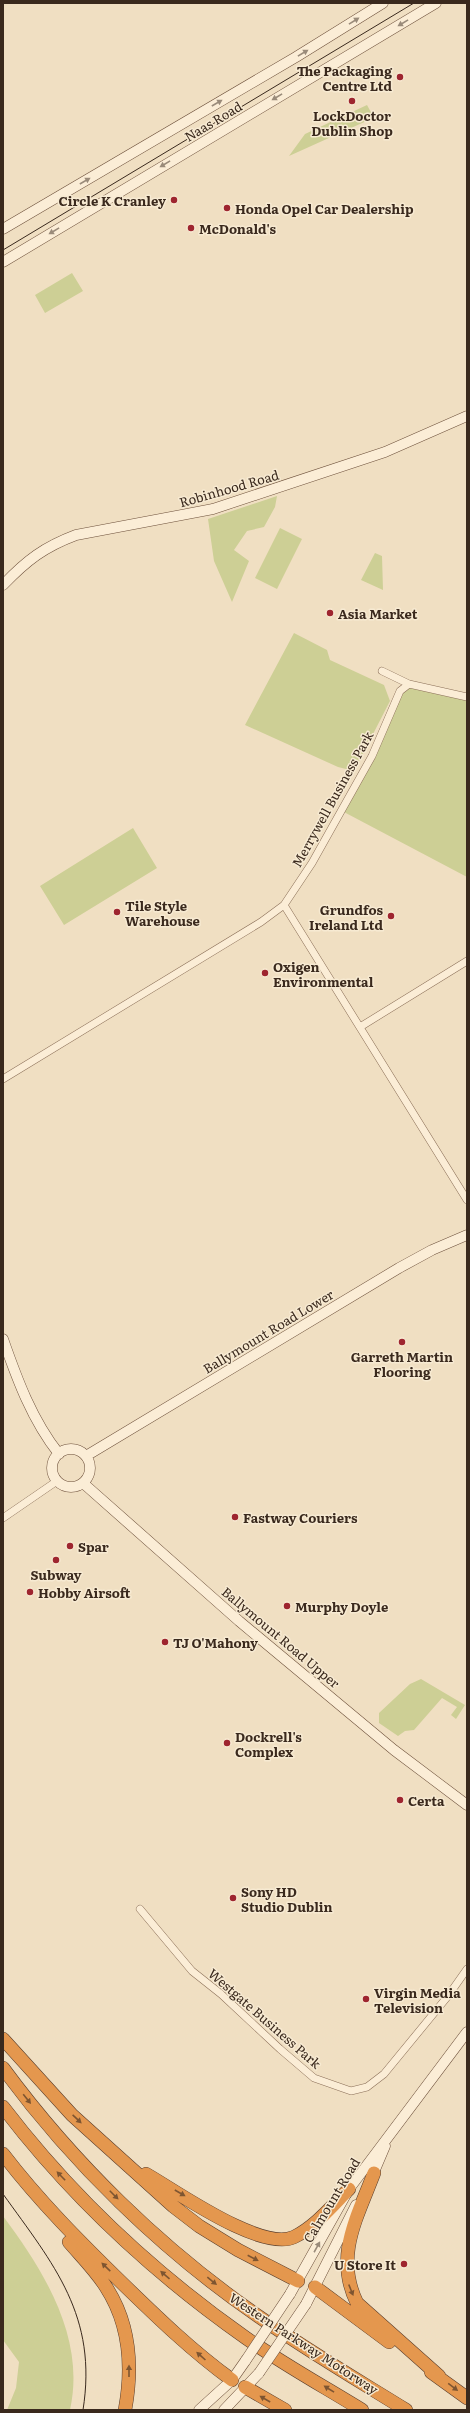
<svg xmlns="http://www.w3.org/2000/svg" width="470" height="2413" viewBox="0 0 470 2413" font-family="Literata,serif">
  <rect width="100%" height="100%" fill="#f0dfc2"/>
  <!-- green -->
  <path fill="#cdcf95" d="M367 105 373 116 371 119 289 156 305 134Z
    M72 273 83 291 45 313 35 295Z
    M277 496 275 507 264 527 247 531 234 550 249 561 232 602 214 561 208 519Z
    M280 528 302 539 277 589 255 578Z
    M375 553 382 556 383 590 361 580Z
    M294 633 327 650 330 660 384 685 390 701 354 771 338 767 245 725Z
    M404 686 467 697V877L342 811Z
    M133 828 157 868 64 925 40 886Z
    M421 1679 465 1705 456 1719 451 1715 457 1707 442 1698 414 1730 405 1731 398 1736 379 1723V1713L410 1684Z
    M3 2216C44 2271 86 2338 70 2410H7L16 2388 19 2362 3 2340Z"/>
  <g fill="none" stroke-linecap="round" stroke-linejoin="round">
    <defs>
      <path id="street" d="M382 671 409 684 467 697
        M284 905 467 1200
        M360 1027 467 961
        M3 1079 261 922 284 905 312 863 372 756 400 691 409 684
        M3 1518 57 1481
        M140 1909 192 1971 221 1994 280 2049 314 2078 351 2091 367 2087 384 2074 448 1996 467 1969"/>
      <path id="secondary" d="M3 229 296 57 383 3
        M3 262 436 3
        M3 585C27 560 44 547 76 535L213 509 385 452 467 416
        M3 1339C17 1379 32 1420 59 1454
        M52 1468a19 19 0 1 1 38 0a19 19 0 1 1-38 0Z
        M86 1456 399 1268 432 1250 467 1235
        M83 1483 239 1621 394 1750 467 1805
        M371 2179 385 2146
        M290 2294 349 2189 467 2032
        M306 2304 356 2205
        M199 2410 232 2380 246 2360
        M224 2410 259 2373"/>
      <path id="highway" d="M3 2039 72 2115 173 2206 199 2226 238 2250 298 2281
        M3 2068C73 2163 161 2249 258 2316 305 2349 356 2379 406 2410
        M3 2107C71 2196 155 2274 246 2338 283 2364 323 2386 362 2410
        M3 2154C39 2201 80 2242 122 2283 157 2317 192 2351 232 2380
        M374 2173C357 2218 334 2256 357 2303L439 2376
        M146 2174C176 2191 261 2252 294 2237 315 2227 333 2205 349 2189
        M69 2242C81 2256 96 2271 106 2287 130 2324 133 2367 125 2410
        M315 2287 389 2342
        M431 2372 467 2398
        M245 2387 285 2410"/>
    </defs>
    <!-- street casing -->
    <use href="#street" stroke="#8b6f58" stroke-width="8"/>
    <!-- secondary casing -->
    <use href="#secondary" stroke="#6d503b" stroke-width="11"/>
    <!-- highway casing -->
    <use href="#highway" stroke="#593e2d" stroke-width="14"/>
    <!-- street -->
    <use href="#street" stroke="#fbedd6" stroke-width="7"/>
    <!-- secondary -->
    <use href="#secondary" stroke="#fbedd6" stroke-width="10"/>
    <!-- highway -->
    <use href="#highway" stroke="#e4974e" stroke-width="13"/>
    <!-- tram -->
    <path stroke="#3a291d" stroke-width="1" d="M3 250 414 3
      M3 2194C54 2265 98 2316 83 2410"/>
    <defs>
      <path id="secondary-bridge" d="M246 2360 290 2294
        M259 2373 306 2304"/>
    </defs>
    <!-- secondary-bridge casing -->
    <use href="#secondary-bridge" stroke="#6d503b" stroke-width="11" stroke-linecap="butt"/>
    <!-- secondary-bridge -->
    <use href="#secondary-bridge" stroke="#fbedd6" stroke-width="10"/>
  </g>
  <!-- one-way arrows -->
  <defs><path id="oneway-solid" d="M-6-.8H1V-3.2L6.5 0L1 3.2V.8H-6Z"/></defs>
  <g fill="#9a8b7a">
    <use href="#oneway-solid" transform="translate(354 21) rotate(-32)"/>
    <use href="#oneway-solid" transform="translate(403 23) rotate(149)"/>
    <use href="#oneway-solid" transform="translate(303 53) rotate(-31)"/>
    <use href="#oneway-solid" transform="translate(277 97) rotate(149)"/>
    <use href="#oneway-solid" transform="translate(217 103) rotate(-30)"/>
    <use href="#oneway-solid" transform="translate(165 164) rotate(149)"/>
    <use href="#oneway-solid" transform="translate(85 181) rotate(-30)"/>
    <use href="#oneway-solid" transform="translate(54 231) rotate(149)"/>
    <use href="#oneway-solid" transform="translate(317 2247) rotate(-61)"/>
  </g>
  <g fill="#7e5531">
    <use href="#oneway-solid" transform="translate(27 2099) rotate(51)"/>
    <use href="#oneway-solid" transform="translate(77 2119) rotate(43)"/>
    <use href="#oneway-solid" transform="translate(61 2176) rotate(-134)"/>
    <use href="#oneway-solid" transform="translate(180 2193) rotate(30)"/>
    <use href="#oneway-solid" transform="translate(114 2195) rotate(45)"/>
    <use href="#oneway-solid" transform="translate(253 2258) rotate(27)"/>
    <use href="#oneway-solid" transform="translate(106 2267) rotate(-136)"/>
    <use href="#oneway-solid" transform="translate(165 2275) rotate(-139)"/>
    <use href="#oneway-solid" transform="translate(212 2281) rotate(39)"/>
    <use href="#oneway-solid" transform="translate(351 2290) rotate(68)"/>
    <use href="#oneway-solid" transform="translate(201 2356) rotate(-138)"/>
    <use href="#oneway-solid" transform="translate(129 2371) rotate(-90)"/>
    <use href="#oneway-solid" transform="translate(453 2387) rotate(37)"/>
    <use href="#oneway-solid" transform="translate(329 2389) rotate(-148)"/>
    <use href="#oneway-solid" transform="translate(265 2399) rotate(-150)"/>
  </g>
  <!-- markers -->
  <g fill="#9e252f" stroke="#f7ead2" stroke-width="1.5">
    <circle cx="400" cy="77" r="4"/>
    <circle cx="352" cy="101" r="4"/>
    <circle cx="174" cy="200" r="4"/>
    <circle cx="227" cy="208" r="4"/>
    <circle cx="191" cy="228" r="4"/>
    <circle cx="330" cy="613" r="4"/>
    <circle cx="117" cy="912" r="4"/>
    <circle cx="391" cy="916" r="4"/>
    <circle cx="265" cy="973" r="4"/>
    <circle cx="402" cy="1342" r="4"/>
    <circle cx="235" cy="1517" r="4"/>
    <circle cx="70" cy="1546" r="4"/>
    <circle cx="56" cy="1560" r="4"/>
    <circle cx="30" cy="1592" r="4"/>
    <circle cx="287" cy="1606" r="4"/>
    <circle cx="165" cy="1642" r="4"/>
    <circle cx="227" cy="1743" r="4"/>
    <circle cx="400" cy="1800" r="4"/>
    <circle cx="233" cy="1898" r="4"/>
    <circle cx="366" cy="1999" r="4"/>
    <circle cx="404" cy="2264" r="4"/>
  </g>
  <g text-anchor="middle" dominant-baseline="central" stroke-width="3" stroke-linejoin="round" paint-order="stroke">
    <!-- poi labels -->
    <g font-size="13" font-weight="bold" fill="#3a291d" stroke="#f7ead2" text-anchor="start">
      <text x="392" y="70" text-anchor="end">The Packaging<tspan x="392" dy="15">Centre Ltd</tspan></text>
      <text x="352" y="115" text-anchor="middle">LockDoctor<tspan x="352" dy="15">Dublin Shop</tspan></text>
      <text x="166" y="200" text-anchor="end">Circle K Cranley</text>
      <text x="235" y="208">Honda Opel Car Dealership</text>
      <text x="199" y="228">McDonald's</text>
      <text x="338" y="613">Asia Market</text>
      <text x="125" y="905">Tile Style<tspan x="125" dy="15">Warehouse</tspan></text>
      <text x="383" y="909" text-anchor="end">Grundfos<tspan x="383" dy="15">Ireland Ltd</tspan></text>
      <text x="273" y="966">Oxigen<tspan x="273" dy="15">Environmental</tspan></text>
      <text x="402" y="1356" text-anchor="middle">Garreth Martin<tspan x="402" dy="15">Flooring</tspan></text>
      <text x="243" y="1517">Fastway Couriers</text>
      <text x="78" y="1546">Spar</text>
      <text x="56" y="1574" text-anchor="middle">Subway</text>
      <text x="38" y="1592">Hobby Airsoft</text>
      <text x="295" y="1606">Murphy Doyle</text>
      <text x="173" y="1642">TJ O'Mahony</text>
      <text x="235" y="1736">Dockrell's<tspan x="235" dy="15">Complex</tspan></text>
      <text x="408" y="1800">Certa</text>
      <text x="241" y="1891">Sony HD<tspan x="241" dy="15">Studio Dublin</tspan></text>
      <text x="374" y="1992">Virgin Media<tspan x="374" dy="15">Television</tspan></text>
      <text x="396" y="2264" text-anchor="end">U Store It</text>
    </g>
    <!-- street labels -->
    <g font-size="13" fill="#3a291d" stroke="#f7ead2">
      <text transform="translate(213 121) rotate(-31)">Naas Road</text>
      <text transform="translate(229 488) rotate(-16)">Robinhood Road</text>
      <text transform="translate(332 799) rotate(-61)">Merrywell Business Park</text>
      <text transform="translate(268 1331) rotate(-31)">Ballymount Road Lower</text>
      <text transform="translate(281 1637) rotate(40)">Ballymount Road Upper</text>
      <text transform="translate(265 2018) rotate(41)">Westgate Business Park</text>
      <text transform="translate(331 2200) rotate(-59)">Calmount Road</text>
      <text transform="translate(304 2343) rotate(33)">Western Parkway Motorway</text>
    </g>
  </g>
  <!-- border -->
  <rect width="470" height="2413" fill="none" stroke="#3a291d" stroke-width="8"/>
</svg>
